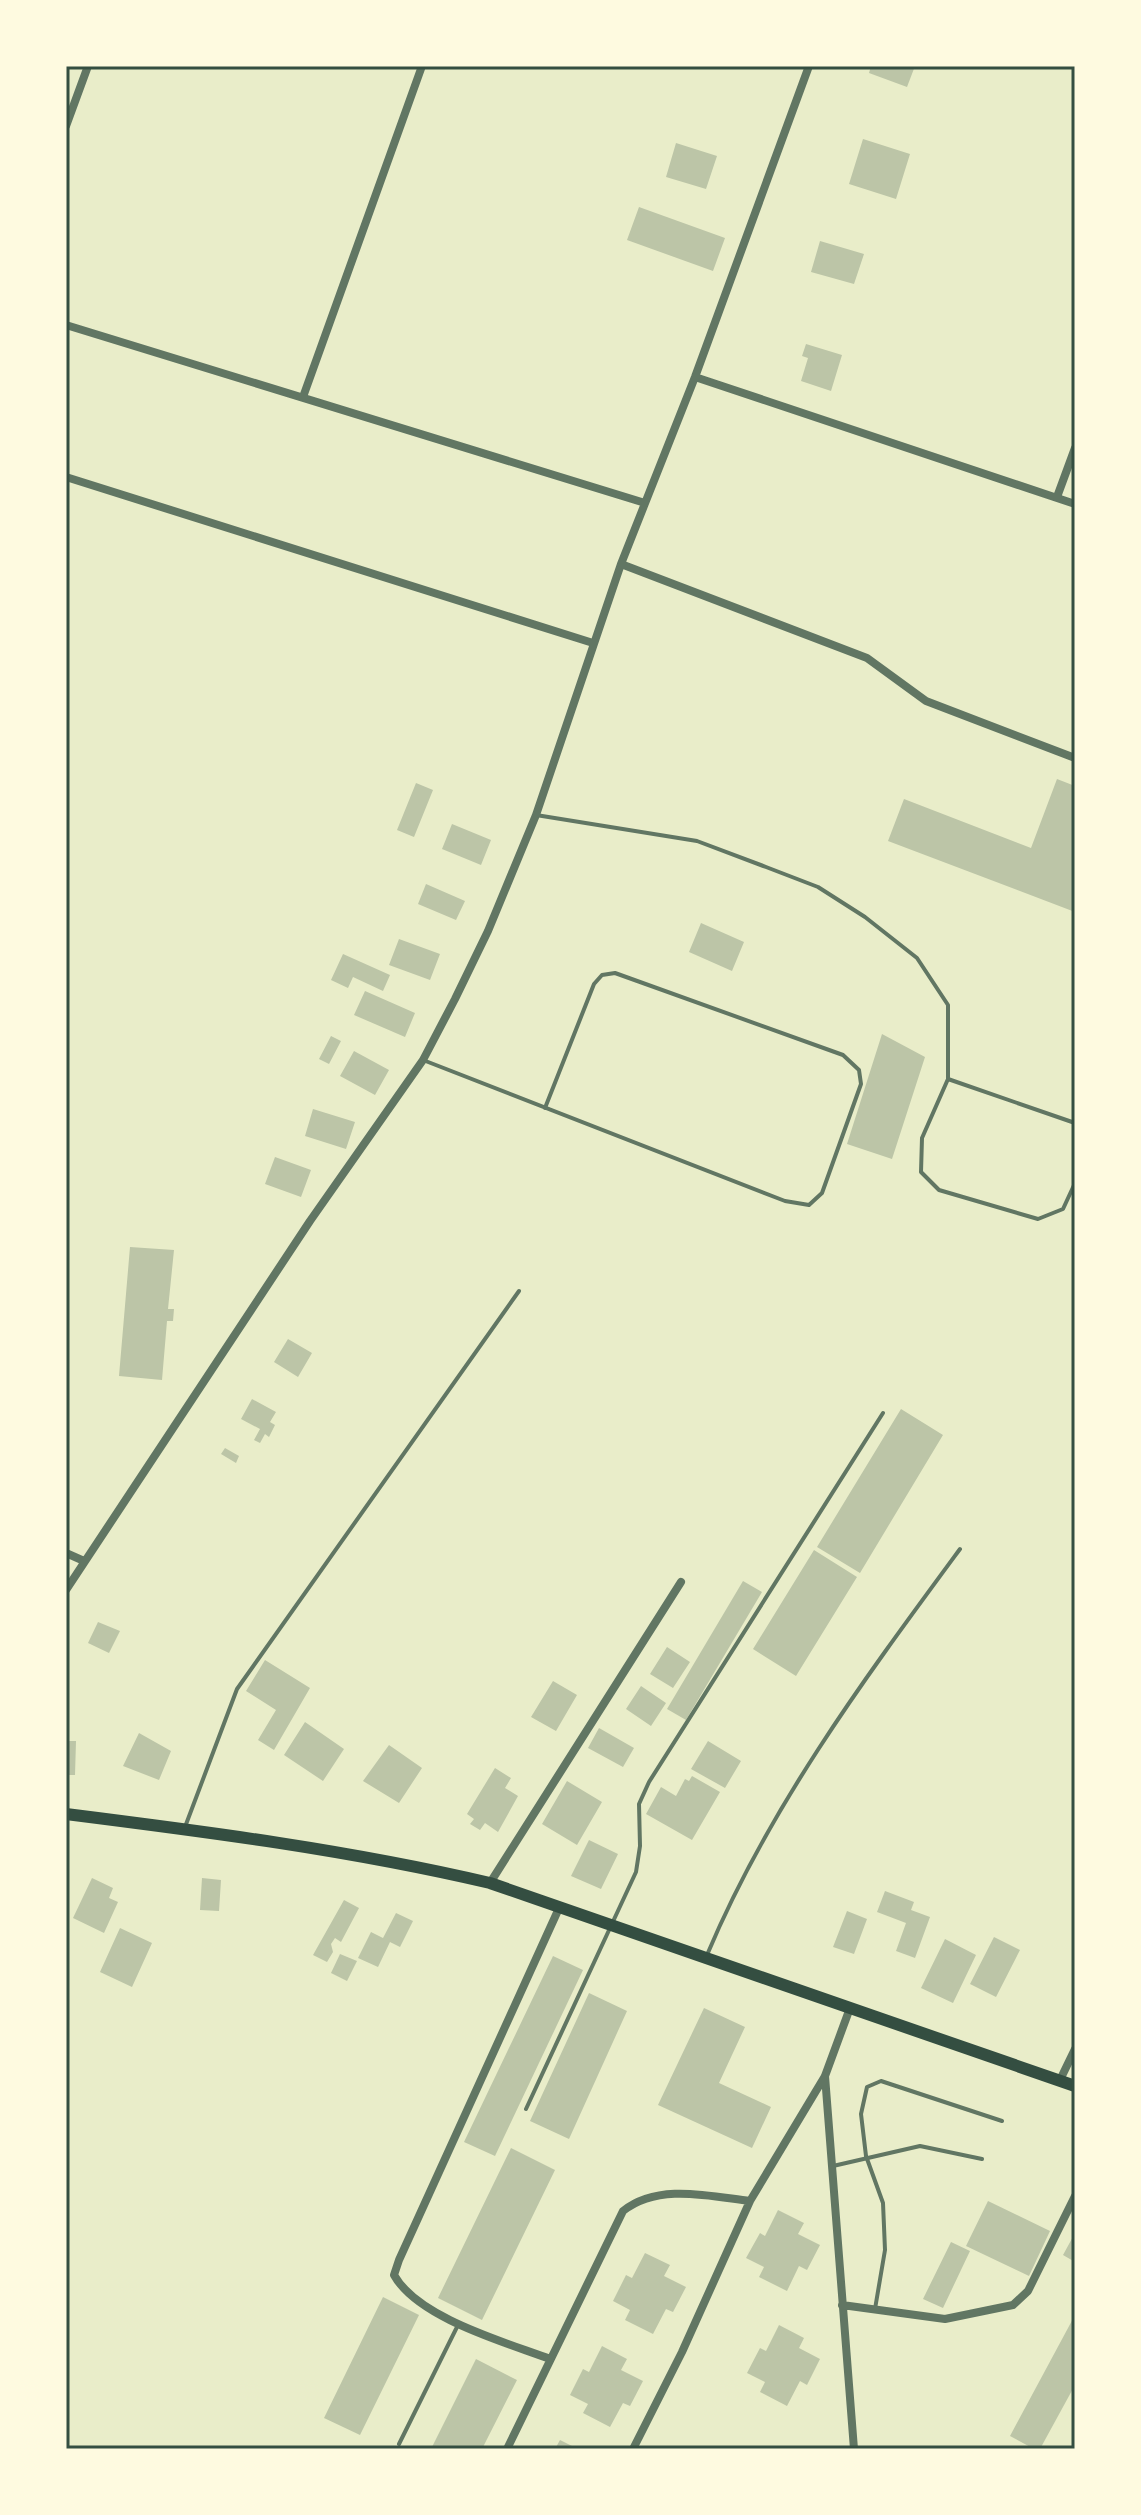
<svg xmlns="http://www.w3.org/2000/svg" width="1141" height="2515" viewBox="0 0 1141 2515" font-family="Merriweather,serif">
  <rect width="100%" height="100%" fill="#e9edc9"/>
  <!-- building -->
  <path fill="#bcc5a7" d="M871 66H915L907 87 869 73Z
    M863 139 910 154 896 199 849 184Z
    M676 143 717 156 706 189 666 177Z
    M639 207 725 238 713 271 627 240Z
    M820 241 864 254 854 284 811 272Z
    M806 344 842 355 831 391 801 381 808 358 802 356Z
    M1057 779 1075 786V912L888 841 904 799 1031 848Z
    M416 783 433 790 414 837 397 830Z
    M452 824 491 840 481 865 442 849Z
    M426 884 465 901 456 920 418 904Z
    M701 923 744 942 732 971 689 952Z
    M399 939 440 954 430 980 389 965Z
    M343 954 390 975 383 991 353 977 348 988 331 980Z
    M365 991 415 1013 405 1037 354 1015Z
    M882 1034 925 1057 892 1159 847 1144Z
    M331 1036 341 1041 329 1064 319 1059Z
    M354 1051 389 1070 375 1095 340 1076Z
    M313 1109 355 1122 346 1149 305 1136Z
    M275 1157 311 1170 301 1197 265 1184Z
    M130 1247 174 1250 168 1309H174L173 1321H167L162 1380 119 1376Z
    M288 1339 312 1353 298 1377 274 1362Z
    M252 1399 276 1412 270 1422 275 1425 269 1437 265 1434 260 1443 254 1440 260 1429 241 1419Z
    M901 1409 943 1435 860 1573 817 1547Z
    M225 1448 239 1456 236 1463 221 1454Z
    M814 1550 857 1577 796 1676 753 1649Z
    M743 1581 762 1592 686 1720 667 1709Z
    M98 1622 120 1631 109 1653 88 1643Z
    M667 1647 690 1662 673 1688 650 1674Z
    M265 1660 310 1688 274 1750 258 1740 276 1710 246 1691Z
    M553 1681 577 1695 556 1731 531 1717Z
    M641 1686 666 1703 651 1726 626 1709Z
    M305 1722 344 1749 323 1781 284 1755Z
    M599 1728 634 1748 623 1767 588 1748Z
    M139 1733 171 1751 159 1780 123 1766Z
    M66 1741H76L75 1775H66Z
    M708 1741 741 1761 725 1788 691 1769Z
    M389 1745 422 1768 399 1803 363 1781Z
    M495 1768 511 1778 505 1788 518 1796 498 1832 485 1823 480 1830 470 1824 474 1819 467 1814Z
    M692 1776 720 1792 692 1840 646 1814 661 1787 676 1796 685 1779 689 1781Z
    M567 1781 602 1802 577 1845 542 1824Z
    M589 1840 618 1854 601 1889 571 1876Z
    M92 1878 113 1888 109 1898 118 1902 104 1933 73 1918Z
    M202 1878 221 1880 219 1911 200 1910Z
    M885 1891 914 1902 911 1910 930 1917 915 1958 896 1951 906 1923 877 1912Z
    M344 1900 359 1908 341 1942 335 1938 331 1944 333 1952 327 1962 313 1955Z
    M847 1911 867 1919 854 1954 833 1947Z
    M396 1913 413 1921 400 1947 390 1942 378 1967 358 1958 371 1932 383 1938Z
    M120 1928 152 1943 132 1987 100 1972Z
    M994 1937 1020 1950 996 1997 970 1984Z
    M945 1939 976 1955 953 2003 921 1988Z
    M340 1954 357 1961 347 1981 331 1973Z
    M553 1956 583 1970 495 2156 464 2142Z
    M589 1993 627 2011 569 2139 530 2121Z
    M704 2008 745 2027 719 2083 771 2107 752 2148 658 2105Z
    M511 2148 555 2170 482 2320 438 2298Z
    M988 2201 1050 2231 1029 2276 966 2246Z
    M778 2210 804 2223 798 2234 820 2245 807 2270 799 2266 787 2291 759 2277 764 2267 746 2258 760 2233 765 2236Z
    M1075 2233V2262L1063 2255Z
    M951 2242 970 2251 943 2308 923 2299Z
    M645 2253 670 2265 664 2276 686 2287 673 2312 666 2309 653 2334 625 2320 630 2310 613 2301 626 2275 632 2278Z
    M383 2297 419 2315 360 2435 324 2418Z
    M1075 2315V2385L1040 2449H1034L1010 2436Z
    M779 2325 804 2338 799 2348 820 2359 807 2385 800 2381 787 2406 760 2392 765 2382 747 2373 760 2348 766 2351Z
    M602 2346 627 2359 621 2370 643 2381 630 2406 623 2403 610 2427 583 2413 588 2404 570 2395 583 2369 589 2372Z
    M476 2359 517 2380 482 2449H431Z
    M560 2440 578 2449H555Z"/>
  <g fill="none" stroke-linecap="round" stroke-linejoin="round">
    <!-- service -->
    <path stroke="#617663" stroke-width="4" d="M536 815 697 841 766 867 818 887 865 917 917 958 948 1005V1079L922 1138 921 1172 939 1190 1038 1219 1063 1209 1075 1183
      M423 1060 785 1201 809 1205 822 1193 861 1084 859 1070 843 1055 615 973 602 975 594 984 545 1108
      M948 1079 1075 1123
      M185 1827 237 1689 519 1291
      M707 1955C769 1807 865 1678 960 1549
      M526 2109 636 1872 640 1846 639 1804 649 1782 883 1413
      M833 2166 920 2146 982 2159
      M875 2309 885 2250 883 2203 866 2156 861 2114 867 2087 881 2081 1002 2121
      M399 2444 458 2325"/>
    <!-- minor -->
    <path stroke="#617663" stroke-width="8" d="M66 126 88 66
      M66 325 645 503
      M695 377 1075 504
      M303 397 422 66
      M66 477 593 643
      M1057 497 1075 448
      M621 564 867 658 926 701 1075 758
      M66 1553 84 1561
      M66 1590 310 1221 423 1060 455 999 488 931 536 815 621 564 695 377 809 66
      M490 1883 681 1582
      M825 2076 854 2449
      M1060 2080 1075 2049
      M842 2305 945 2319 1013 2305 1028 2291 1075 2196
      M550 2359C505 2342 418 2318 394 2275L399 2260 560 1906
      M507 2449 623 2211C658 2183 709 2196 750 2201
      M633 2449 682 2352 750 2201 825 2076 850 2008"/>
    <!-- secondary -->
    <path stroke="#344e41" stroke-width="12" d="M66 1814C209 1832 349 1850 490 1883L1075 2086"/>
  </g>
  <!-- border -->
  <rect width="1141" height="2515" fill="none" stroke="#fefae0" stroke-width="136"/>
  <rect x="68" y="68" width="1005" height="2379" fill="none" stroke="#344e41" stroke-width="3"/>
</svg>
